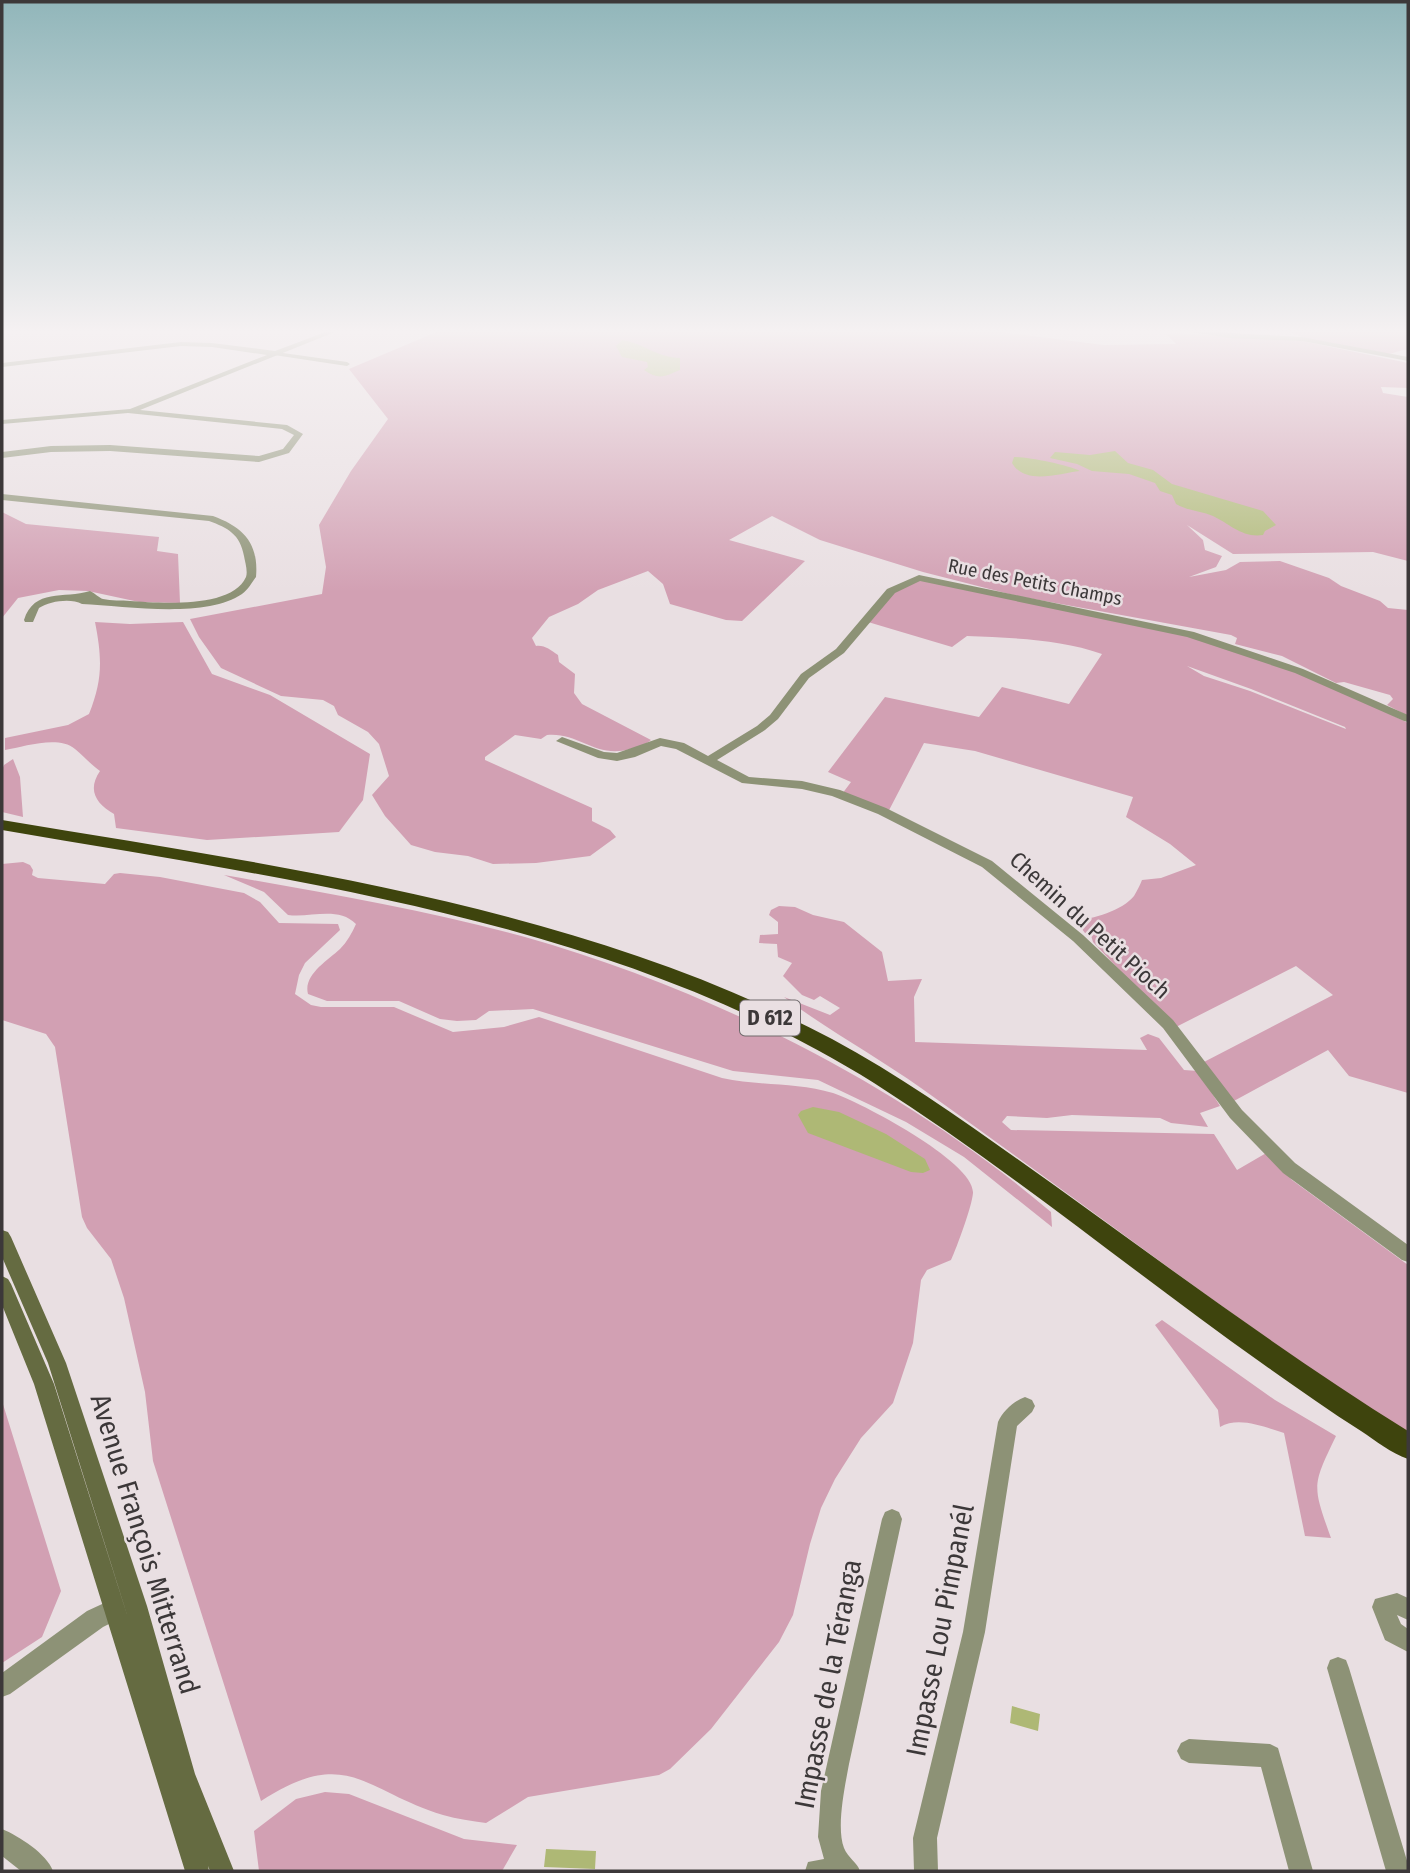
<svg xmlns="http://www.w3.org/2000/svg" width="1410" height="1873" viewBox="0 0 1410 1873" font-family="'Fira Sans Condensed',sans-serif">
  <rect width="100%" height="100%" fill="#e9dfe2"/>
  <!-- green -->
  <path fill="#d2a0b3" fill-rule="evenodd" d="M441 330H985L1104 345 1176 344 1166 334 1177 333 1302 341 1408 363V388L1381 387 1383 393 1408 397V561L1373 552 1233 554 1187 525 1203 540 1205 550 1222 556 1216 567 1189 577 1226 570 1240 562 1280 561 1329 578 1341 586 1380 601 1388 608 1408 610V716L1387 705 1393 699 1390 695 1344 682 1336 683 1282 656 1235 644 1237 638 1231 635 1017 596 923 572 820 540 772 516 729 540 805 561 742 621 726 620 670 604 663 584 648 571 598 590 578 604 549 617 532 638 536 646C545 645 550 650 558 655L559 662 575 674 574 693 582 704 651 740C645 745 638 747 630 749 596 759 579 732 547 735L541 739 515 735 485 757V760L592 808V821L610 830 616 837 590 856 536 863 493 864 468 856 435 852 411 845 385 816 372 795 389 776 379 744 368 732 338 715 334 706 323 700 281 696 221 668 199 637 190 619 322 594 326 567 319 525 351 471 388 419 349 369Z
    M1285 330H1408V350C1401 349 1395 354 1387 354 1362 355 1308 341 1285 330Z
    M2 512 26 524 159 537 157 551 178 554 180 603 139 602 88 591 59 590 18 598 2 618Z
    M919 579C986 592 1053 602 1118 618 1219 642 1317 675 1408 723V1095V1093L1349 1076 1328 1050 1232 1102 1202 1063 1333 995 1296 966 1174 1028 1093 942 1090 932 1085 933 1075 920C1092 920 1123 910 1134 896 1137 891 1140 885 1142 880L1161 878 1196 865 1170 844 1126 817 1133 797 975 751 924 743 886 816 842 794 851 782 828 772 885 697 979 717 1002 687 1069 704 1102 654C1060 639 1012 638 967 636L952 647 868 622 896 590ZM1187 666 1251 689 1345 727 1346 729 1250 691 1204 676Z
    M95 622 130 624 183 622 212 674 270 695 370 754 363 800 339 832 207 840 116 828 114 814C96 804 87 790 100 771 90 764 84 756 75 749 58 735 24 747 5 750V738L68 725 89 714C103 679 102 658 95 622Z
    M13 759 20 777 23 817 2 812V770L4 765Z
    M23 862 30 865 33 870 32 875 38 878 105 884 114 874 120 873 160 877 244 893 260 902 279 923 338 924 340 930 305 963 299 975 295 994 311 1005 321 1007H394L453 1032 504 1027 539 1017 722 1078C758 1086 796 1082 833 1093 860 1102 975 1162 973 1193 972 1206 957 1247 951 1260L927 1270 921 1280 913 1343 893 1403 861 1438 835 1479 821 1508 810 1544 793 1615 779 1642 711 1729 670 1769 659 1775 528 1797 486 1823C472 1821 457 1819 443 1815 364 1791 348 1745 261 1801L153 1461 145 1392 124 1298 111 1259 87 1228 82 1217 55 1047 46 1034 2 1020V864Z
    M224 875C325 893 426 910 525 937 711 990 903 1086 1051 1212L1052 1227 964 1157 906 1122 818 1080 733 1071 533 1009 489 1011 476 1020 457 1021 440 1019 399 1001H327L308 994C303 975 327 961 340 949 347 942 352 933 356 924 338 906 311 918 288 915L264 892Z
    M779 906 795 907 813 915 844 922 882 952 888 981 922 979 914 997 915 1042 1147 1050 1140 1038 1148 1034 1159 1038 1184 1070 1198 1071 1220 1106 1200 1113 1208 1127 1171 1123 1160 1118 1072 1115 1047 1118 1007 1116 1002 1122 1011 1130 1214 1134 1237 1170 1268 1152 1292 1180 1408 1265V1434C1241 1325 1083 1203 921 1088 876 1056 827 1030 784 997L830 1015 840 1008 820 996 814 1000 802 995 783 976 792 963 778 957 777 944 759 943 760 935 778 934V922L769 915 771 910Z
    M1162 1320 1275 1400 1336 1436C1312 1486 1312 1485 1331 1538L1305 1536 1284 1433C1264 1427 1239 1416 1220 1427L1218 1410 1155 1325Z
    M2 1401 61 1591 42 1637 2 1663Z
    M325 1792 349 1794 464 1839 517 1845 502 1871H259L254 1831 296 1799Z"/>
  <!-- water -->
  <path fill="#aeb875" d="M622 340C643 343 658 358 680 358V370C663 377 659 380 644 370L648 367 647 362 622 357 616 346Z
    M1115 451 1128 463 1153 470 1172 484 1263 511 1276 525 1265 531 1263 535C1242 538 1230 524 1213 516 1201 511 1188 511 1176 504L1172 495 1160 491 1155 483 1129 474 1092 471 1077 464 1050 458 1055 452 1090 455Z
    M1014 457C1029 457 1068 465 1080 471 1060 473 1025 486 1012 463Z
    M813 1107 839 1112 886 1134 925 1159 930 1170 923 1173 911 1172 808 1133 798 1115 801 1111Z
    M1012 1706 1040 1714 1038 1731 1010 1723Z
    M546 1849 596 1851 595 1869 544 1867Z"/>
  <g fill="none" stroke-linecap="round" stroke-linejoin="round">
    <!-- pedestrian -->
    <path fill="#8d9276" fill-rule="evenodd" d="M276 352 347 362 350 364 347 366 274 355V353Z"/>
    <!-- minor -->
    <path fill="#8d9276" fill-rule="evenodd" d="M331 330H340L140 410 287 425 303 434 289 453 259 462 110 451 51 452 2 458V452L51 446 110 445 259 456 283 449 294 435 282 429 128 413 2 424V420L130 409 267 355 212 347 181 346 2 367V363L181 342 212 343 275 351Z
      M1178 330 1302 337 1408 357V361L1302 341 1229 338Z
      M2 494 213 516C243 527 259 543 256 577 252 582 248 590 242 594 206 619 125 606 82 604 71 598 50 601 39 608L33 622H25L24 620C34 588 64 599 90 591 95 593 99 598 103 599 111 601 122 600 130 601 159 603 232 609 246 577 248 571 245 562 244 556 240 534 228 528 209 521L2 500Z
      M919 575 1194 632 1303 669 1408 715V722L1404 721 1295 673 1187 637 920 581 895 593 844 653 809 678 778 719 765 730 717 760 749 777 802 781 840 790 886 808 992 861 1083 935 1173 1020 1242 1110 1295 1163 1408 1245V1262L1402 1260 1283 1173 1230 1118 1163 1028 1073 941 982 867 878 814 832 796 802 789 742 783 676 749 661 746 635 757 617 761 598 758 556 741 562 737 604 752 617 753 660 738 684 743 708 756 757 726 770 715 801 674 836 649 887 589Z
      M1025 1397 1032 1400 1035 1406 1032 1412 1017 1426 985 1632 937 1838 938 1871H914L913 1838 963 1632 998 1422C1003 1411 1014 1401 1025 1397Z
      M892 1509 899 1512 902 1519 849 1764C845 1786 836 1827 844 1848 848 1858 857 1862 860 1871H805L808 1862 824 1859 818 1837 821 1791 882 1519 885 1512Z
      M1397 1593 1408 1598V1620L1397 1615 1401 1624 1408 1629V1652L1385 1640 1372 1607 1375 1599Z
      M113 1599 121 1602 124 1610 121 1618 103 1627 10 1694 2 1697V1673L87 1611Z
      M1338 1657 1346 1660 1349 1668 1408 1864V1871H1386L1327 1668 1330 1660Z
      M1189 1739 1270 1744 1278 1748 1313 1871H1289L1261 1767 1189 1763 1181 1759 1177 1751 1181 1743Z
      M2 1829C19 1836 47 1854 53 1871H21L2 1856Z"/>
    <!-- secondary -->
    <path fill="#656b41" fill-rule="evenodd" d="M2 1230 8 1232 11 1237 66 1363 147 1606 195 1774 234 1871H210L208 1866 209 1871H185L34 1384 2 1305V1276L8 1279 11 1284 54 1384 129 1621 48 1363 2 1257Z"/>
    <!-- trunk -->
    <path fill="#3e440d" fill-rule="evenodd" d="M2 820C282 867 577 905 832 1039 910 1081 982 1134 1054 1185 1171 1269 1286 1355 1408 1431V1459C1391 1453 1376 1441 1361 1431 1328 1410 1296 1387 1263 1364 1133 1272 1009 1169 874 1083 615 921 297 881 2 830Z"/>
  </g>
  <!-- sky -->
  <linearGradient id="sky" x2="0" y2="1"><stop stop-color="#91b6ba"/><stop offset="0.56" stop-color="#f5f1f2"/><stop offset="1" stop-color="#f5f1f2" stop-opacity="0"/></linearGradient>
  <rect width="1410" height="592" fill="url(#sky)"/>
  <g text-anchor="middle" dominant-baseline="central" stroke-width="5" stroke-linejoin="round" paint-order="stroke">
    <!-- far-street labels -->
    <g font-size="19" fill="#3c3839" stroke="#e9dfe2">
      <text transform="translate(1035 582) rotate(11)">Rue des Petits Champs</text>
    </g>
    <!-- shield labels -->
    <rect fill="#e9dfe2" stroke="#706a6c" stroke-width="2" x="740" y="1000.5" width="60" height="35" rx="5"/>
    <g font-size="21" font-weight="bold" fill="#3c3839">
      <text x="770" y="1018">D 612</text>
    </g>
    <!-- street labels -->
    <g font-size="23" fill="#3c3839" stroke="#e9dfe2">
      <text transform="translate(1090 925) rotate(42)">Chemin du Petit Pioch</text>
    </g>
    <!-- near-street labels -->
    <g font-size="28" fill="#3c3839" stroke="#e9dfe2">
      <text transform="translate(145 1544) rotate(73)">Avenue François Mitterrand</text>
      <text transform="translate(940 1630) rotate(-79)">Impasse Lou Pimpanél</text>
      <text transform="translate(828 1684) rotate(-79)">Impasse de la Téranga</text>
    </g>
  </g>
  <!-- border -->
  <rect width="1410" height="1873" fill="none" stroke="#3c3839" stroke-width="7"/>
</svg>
